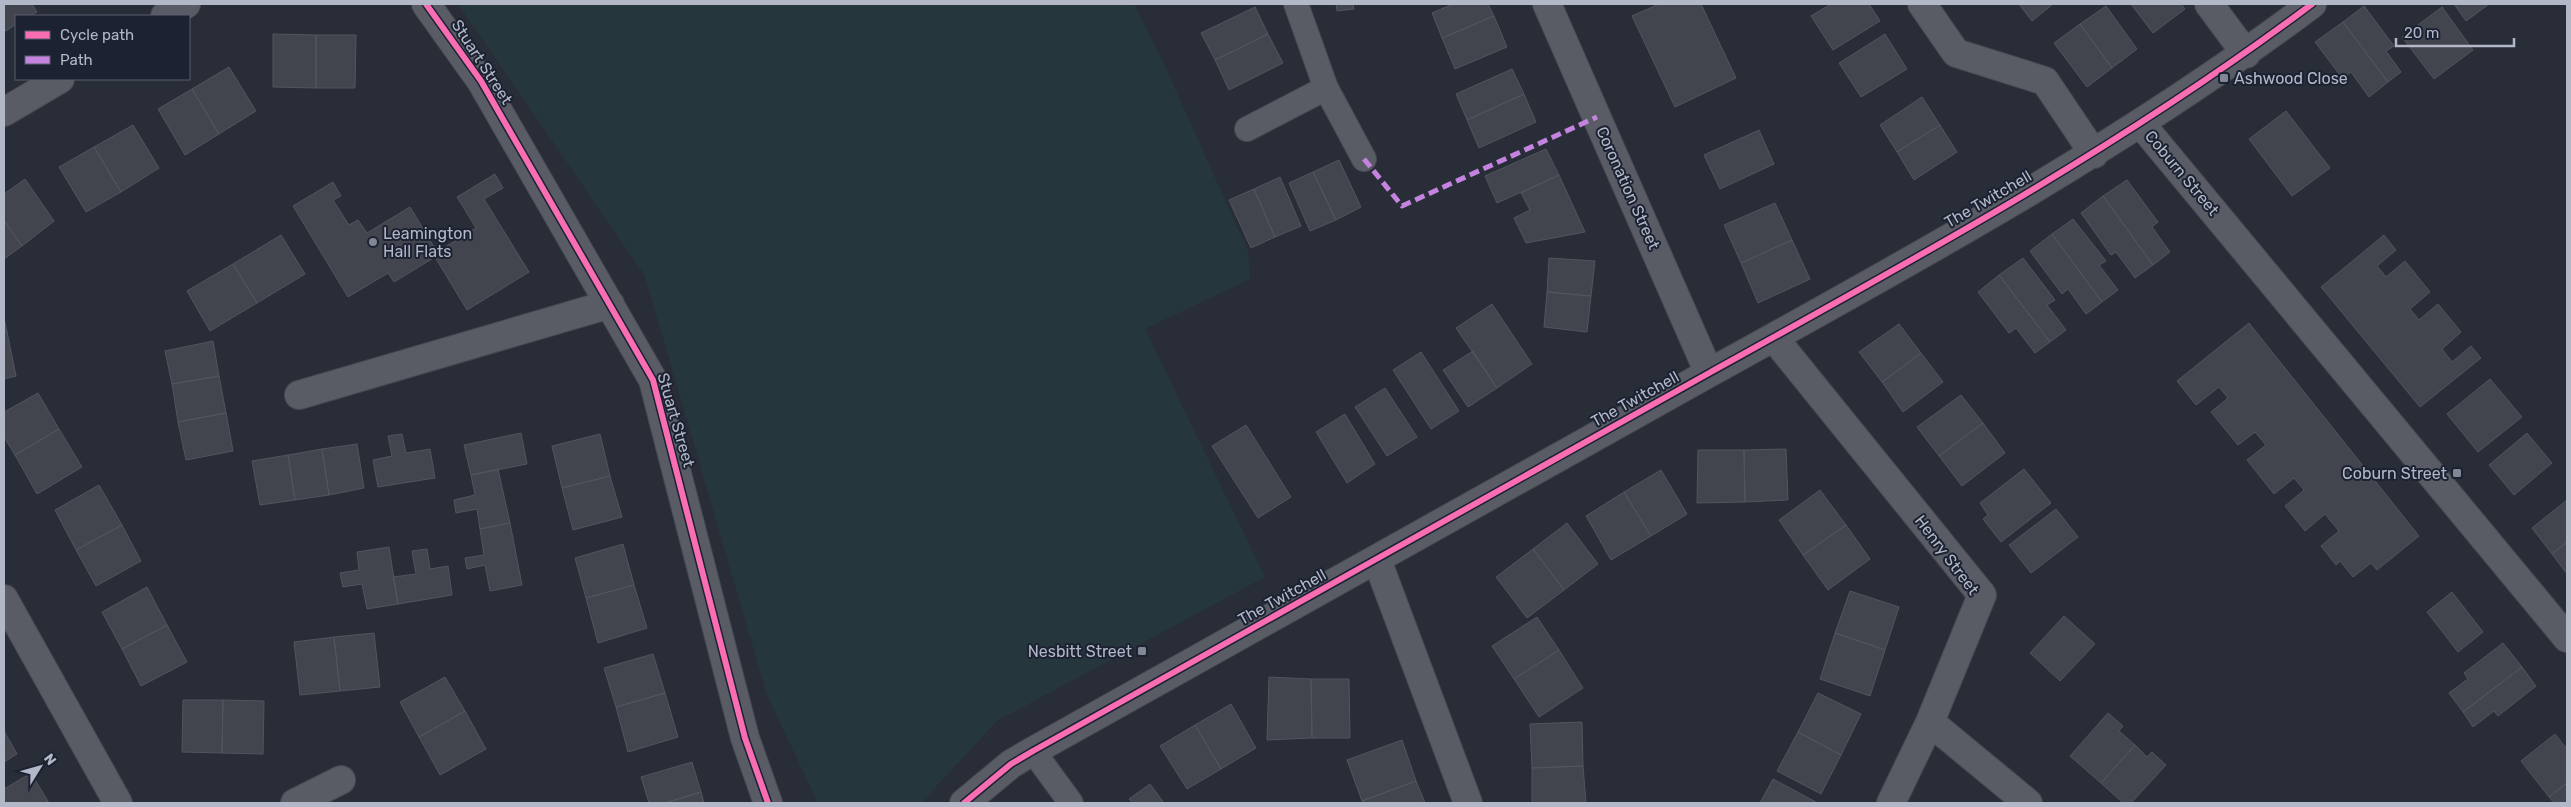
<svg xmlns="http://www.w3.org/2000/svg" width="2571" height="807" viewBox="0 0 2571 807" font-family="Rubik,sans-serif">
  <rect width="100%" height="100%" fill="#292d37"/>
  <!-- green -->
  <path fill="#26363d" d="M458 4H1134L1164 64 1248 251 1250 279 1145 329 1265 577 997 721 921 803H818L767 695 645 276Z"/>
  <!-- building -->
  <path fill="#42454e" stroke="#51555f" d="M4 4H32L37 12 29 16H16V24L6 31 4 27Z
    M1336 4H1353L1354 9 1337 11Z
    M1453 4H1488L1494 16 1442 38 1432 13Z
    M1659 4H1701L1736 78 1675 107 1632 16Z
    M1831 4H1869L1880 21 1833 50 1811 16Z
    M2019 4H2053L2032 21Z
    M2131 4H2181L2185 9 2153 33Z
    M2454 4H2489L2466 21Z
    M2106 6 2137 49 2112 68 2080 24Z
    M2364 6 2394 46 2386 51 2401 72 2388 82 2343 22Z
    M1255 7 1268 34 1215 60 1201 33Z
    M2442 7 2473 50 2434 79 2402 37Z
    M1494 16 1507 47 1455 69 1442 38Z
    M2343 22 2388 82 2369 97 2351 72 2343 79 2315 42Z
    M2080 24 2112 68 2087 87 2054 43Z
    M273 34 316 35V88L273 87Z
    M1268 34 1283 63 1229 90 1215 60Z
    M1885 34 1907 69 1861 97 1839 63Z
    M316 35H356L355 88H316Z
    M229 67 256 111 219 134 192 89Z
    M1512 69 1524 94 1467 120 1456 94Z
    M192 89 219 134 185 155 158 109Z
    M1524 94 1536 122 1479 148 1467 120Z
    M1922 97 1940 125 1897 152 1880 125Z
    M2286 111 2330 168 2292 196 2249 139Z
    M133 125 159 168 121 192 94 147Z
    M1940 125 1957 152 1914 180 1897 152Z
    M1759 130 1774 164 1720 189 1704 155Z
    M94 147 121 192 86 212 59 167Z
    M1546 149 1559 175 1497 203 1485 176Z
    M1339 160 1361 207 1336 220 1313 172Z
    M1313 172 1336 220 1310 231 1289 183Z
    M495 174 503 188 484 199 529 272 467 310 435 257 394 282 388 273 348 297 293 206 333 182 341 196 333 200 349 225 358 220 367 233 410 207 437 252 476 228 457 197Z
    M1559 175 1585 232 1526 243 1514 218 1530 210 1521 193Z
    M1280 177 1301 226 1275 237 1254 189Z
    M25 179 54 221 22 246 4 221V194Z
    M2127 180 2158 222 2152 227 2170 252 2153 265 2103 196Z
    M1254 189 1275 237 1251 248 1229 200Z
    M2103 196 2153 265 2135 278 2116 252 2111 255 2081 213Z
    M1775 203 1792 240 1741 263 1724 225Z
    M2073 219 2106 261 2099 265 2118 290 2102 302 2052 234Z
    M4 221 22 246 4 259Z
    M2052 234 2102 302 2086 314 2068 289 2062 294 2030 251Z
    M281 235 305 274 257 303 233 264Z
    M2384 235 2396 250 2377 266 2386 277 2405 261 2430 292 2410 309 2419 320 2438 304 2461 332 2442 349 2452 362 2471 346 2481 358 2420 407 2321 287Z
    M1792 240 1810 279 1758 303 1741 263Z
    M1549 258 1595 261 1591 296 1547 292Z
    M2023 258 2055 300 2047 305 2066 330 2050 342 1999 275Z
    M233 264 257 303 210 331 187 291Z
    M1999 275 2050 342 2035 353 2016 328 2009 333 1978 292Z
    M1547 292 1591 296 1587 332 1544 327Z
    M1492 304 1532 364 1497 388 1456 328Z
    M4 318 7 332 4 333Z
    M2249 323 2419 536 2377 570 2371 563 2353 577 2340 561 2336 565 2321 546 2339 531 2325 514 2305 531 2285 506 2304 490 2294 478 2274 494 2247 460 2266 445 2255 432 2238 445 2211 412 2228 398 2219 387 2196 405 2177 381Z
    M1899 324 1921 353 1882 382 1859 352Z
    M7 332 16 376 4 379V333Z
    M213 341 219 376 172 384 165 351Z
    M1473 351 1497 388 1468 407 1443 370Z
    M1421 352 1459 411 1431 429 1393 370Z
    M1921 353 1943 382 1903 412 1882 382Z
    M219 376 226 413 178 422 172 384Z
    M2490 379 2522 417 2478 452 2447 414Z
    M1385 388 1417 437 1387 456 1355 407Z
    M38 393 59 429 15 455 4 437V412Z
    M1961 395 1983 423 1939 456 1917 427Z
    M226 413 233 451 186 460 178 422Z
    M1345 414 1375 464 1347 483 1316 432Z
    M1983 423 2005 453 1962 486 1939 456Z
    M1246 425 1291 497 1258 518 1212 446Z
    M59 429 82 467 37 494 15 455Z
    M521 433 527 464 471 475 464 445Z
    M2527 433 2552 463 2514 495 2489 465Z
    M402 434 406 453 430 449 435 478 378 487 373 460 392 456 388 436Z
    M600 434 610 476 562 488 552 446Z
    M357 444 364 488 329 495 322 449Z
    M322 449 329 495 295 500 288 455Z
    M1786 449 1788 500 1745 502 1744 450Z
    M1698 450H1744L1745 502 1697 503Z
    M288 455 295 500 260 505 252 461Z
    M498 469 510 523 480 529 477 509 456 513 454 500 475 495 471 475Z
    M2024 469 2051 503 2001 542 1983 519 1988 515 1980 503Z
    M1661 470 1687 514 1651 536 1624 492Z
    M610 476 622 517 573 530 562 488Z
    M99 485 122 525 76 550 55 510Z
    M1820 490 1846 525 1803 555 1779 520Z
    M1624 492 1651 536 1611 560 1586 516Z
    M2567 500V542L2552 554 2532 528Z
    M2056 509 2078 537 2031 573 2009 545Z
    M510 523 522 585 490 591 485 565 467 569 465 558 484 555 480 529Z
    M1567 523 1598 564 1564 590 1533 549Z
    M122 525 141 561 96 586 76 550Z
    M1846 525 1870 559 1828 590 1803 555Z
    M2567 542V574L2552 554Z
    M623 544 634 585 586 598 575 558Z
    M389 547 398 604 367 609 362 584 343 587 340 573 359 570 357 552Z
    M427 549 430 569 448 566 452 595 398 604 393 577 416 574 412 551Z
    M1533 549 1564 590 1527 618 1496 577Z
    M634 585 647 628 598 643 586 598Z
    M147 587 167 625 122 649 102 612Z
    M1850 591 1899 607 1885 650 1835 633Z
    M2452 592 2483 632 2458 652 2427 612Z
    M2064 616 2095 644 2060 681 2030 653Z
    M1537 617 1559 650 1514 679 1492 646Z
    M167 625 187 662 141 686 122 649Z
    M374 633 380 687 340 691 334 637Z
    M1835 633 1885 650 1870 696 1820 679Z
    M334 637 340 691 300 695 294 642Z
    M2503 643 2522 667 2463 712 2449 693 2468 679 2464 673Z
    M1559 650 1583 688 1539 717 1514 679Z
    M653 654 665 693 616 707 604 668Z
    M2522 667 2536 686 2498 716 2494 711 2473 727 2463 712Z
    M445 677 465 711 419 737 400 702Z
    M1269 677 1311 679 1312 738 1267 740Z
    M1311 679H1349L1350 738H1312Z
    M665 693 678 737 628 752 616 707Z
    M1818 693 1861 714 1841 755 1798 732Z
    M183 700H223L222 753 182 752Z
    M223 700 264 701 263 754 222 753Z
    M1231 704 1256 748 1221 769 1195 725Z
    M465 711 486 749 440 775 419 737Z
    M2108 713 2123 726 2119 731 2135 745 2101 783 2070 756Z
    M1582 722 1583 766 1532 768 1530 724Z
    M1195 725 1221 769 1187 789 1160 746Z
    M4 731 17 754 4 762Z
    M1798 732 1841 755 1821 794 1777 771Z
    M2555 734 2567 749V783L2549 797 2521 761Z
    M1402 740 1416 781 1362 801 1347 760Z
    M2135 745 2147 757 2152 752 2166 765 2131 803H2123L2101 783Z
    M692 762 701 792 665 803H649L641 777Z
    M1583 766 1586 803H1532V768Z
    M31 773 49 803H4V789Z
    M1773 779 1816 802V803H1760Z
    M1416 781 1425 803H1363L1362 801Z
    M2567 783V803H2554L2549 797Z
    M1150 784 1164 803H1133L1129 799Z
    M701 792 704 803H665Z"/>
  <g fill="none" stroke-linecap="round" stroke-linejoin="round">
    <defs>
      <path id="lane" d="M1296 4 1326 88 1364 159
        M1247 129 1326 88
        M1033 751 1071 803"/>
      <path id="street" d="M426 4 481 81 653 380 745 738 768 803
        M1547 4 1709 373
        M1922 4 1956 53 2045 81 2094 154
        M2209 4 2246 54
        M165 16 186 4
        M4 112 60 79
        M2141 124 2567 638
        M1774 338 1982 595 1930 722 1891 803
        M299 395 610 304
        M1377 560 1468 803
        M4 599 118 803
        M1930 722 2028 803
        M295 803 341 780
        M964 803 1011 764 1033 751C1259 626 1483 498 1709 373 1915 259 2123 146 2312 4"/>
    </defs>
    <!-- lane casing -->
    <use href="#lane" stroke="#454850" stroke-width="26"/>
    <!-- street casing -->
    <use href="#street" stroke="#454850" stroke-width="30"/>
    <!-- lane -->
    <use href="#lane" stroke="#595c65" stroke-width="24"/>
    <!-- street -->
    <use href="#street" stroke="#595c65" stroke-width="28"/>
    <!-- quiet -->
    <path stroke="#c483df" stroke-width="5" stroke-dasharray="10 5" stroke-linecap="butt" d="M1364 159 1402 206 1597 117"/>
    <defs>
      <path id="cycleway" d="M426 4 481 81 653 380 745 738 768 803
        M964 803 1011 764 1033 751C1259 626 1483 498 1709 373 1915 259 2123 146 2312 4"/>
    </defs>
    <!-- cycleway casing -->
    <use href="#cycleway" stroke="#1c2232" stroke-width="9"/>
    <!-- cycleway -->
    <use href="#cycleway" stroke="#f96db3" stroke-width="6"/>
  </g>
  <!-- markers -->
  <g fill="#828795" stroke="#1c2232" stroke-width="2">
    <rect x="2219" y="73" width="10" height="10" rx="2.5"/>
    <circle cx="373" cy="242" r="5"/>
    <rect x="2452" y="468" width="10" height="10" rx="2.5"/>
    <rect x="1137" y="646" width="10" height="10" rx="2.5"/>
  </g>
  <g text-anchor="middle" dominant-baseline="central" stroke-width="4" stroke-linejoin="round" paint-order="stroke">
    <!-- street labels -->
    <g font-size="16" fill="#b2b8c8" stroke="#1c2232">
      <text transform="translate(482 62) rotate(57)">Stuart Street</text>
      <text transform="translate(2182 173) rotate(50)">Coburn Street</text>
      <text transform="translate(1628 188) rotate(66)">Coronation Street</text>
      <text transform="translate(1988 199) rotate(-30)">The Twitchell</text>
      <text transform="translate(1635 399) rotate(-29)">The Twitchell</text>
      <text transform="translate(676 420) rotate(74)">Stuart Street</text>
      <text transform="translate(1947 555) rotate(53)">Henry Street</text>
      <text transform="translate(1282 597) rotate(-29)">The Twitchell</text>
    </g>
    <!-- poi labels -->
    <g font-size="16" fill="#b2b8c8" stroke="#1c2232" text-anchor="start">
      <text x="2234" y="78">Ashwood Close</text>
      <text x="383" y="233">Leamington<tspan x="383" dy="18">Hall Flats</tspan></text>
      <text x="2447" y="473" text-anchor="end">Coburn Street</text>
      <text x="1132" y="651" text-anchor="end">Nesbitt Street</text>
    </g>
  </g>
  <!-- border -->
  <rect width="2571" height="807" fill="none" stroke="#b2b8c8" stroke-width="10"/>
  <!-- legend -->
  <rect x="15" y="15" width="175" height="65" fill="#1c2232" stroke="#585e6e"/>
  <rect x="25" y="31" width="25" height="8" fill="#f96db3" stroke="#585e6e"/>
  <text x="60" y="40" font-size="15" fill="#b2b8c8">Cycle path</text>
  <rect x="25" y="56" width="25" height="8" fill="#c483df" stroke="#585e6e"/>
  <text x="60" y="65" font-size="15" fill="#b2b8c8">Path</text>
  <!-- north arrow -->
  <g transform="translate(40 767) rotate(53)" stroke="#1c2232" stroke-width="4" paint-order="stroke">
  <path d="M0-4L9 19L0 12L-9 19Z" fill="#b2b8c8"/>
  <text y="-8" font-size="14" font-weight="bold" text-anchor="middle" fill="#b2b8c8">N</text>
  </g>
  <!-- scale -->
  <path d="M2396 38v8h118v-8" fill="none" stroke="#b2b8c8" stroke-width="2.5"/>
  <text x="2404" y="38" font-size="15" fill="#b2b8c8" stroke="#1c2232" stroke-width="4" paint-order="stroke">20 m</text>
</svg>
